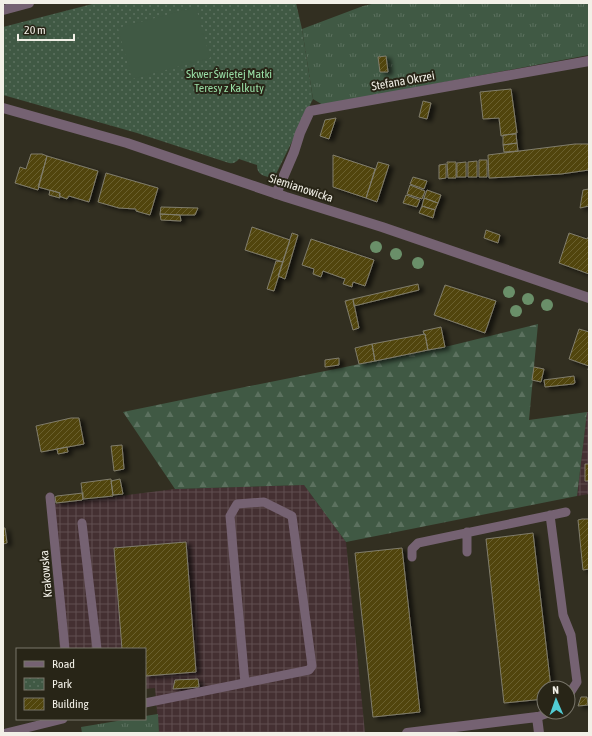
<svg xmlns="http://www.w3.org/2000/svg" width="592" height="736" viewBox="0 0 592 736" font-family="'Asap Condensed',sans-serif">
  <defs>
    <pattern id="industrial-grid" width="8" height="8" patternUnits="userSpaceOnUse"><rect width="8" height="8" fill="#443032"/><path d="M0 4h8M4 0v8" fill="none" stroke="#5f4e50"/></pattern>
    <pattern id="grass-tufts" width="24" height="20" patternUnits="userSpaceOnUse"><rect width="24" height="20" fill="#405944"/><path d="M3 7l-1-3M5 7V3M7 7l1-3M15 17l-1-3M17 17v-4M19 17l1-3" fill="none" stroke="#5c715f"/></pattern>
    <pattern id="forest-firs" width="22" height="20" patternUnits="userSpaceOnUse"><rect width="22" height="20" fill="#405944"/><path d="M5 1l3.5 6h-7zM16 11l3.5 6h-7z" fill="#5c715f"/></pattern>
    <pattern id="park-dots" width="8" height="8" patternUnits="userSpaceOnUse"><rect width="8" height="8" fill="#405944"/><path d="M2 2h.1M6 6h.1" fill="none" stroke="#5c715f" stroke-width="1.8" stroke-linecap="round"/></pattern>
    <pattern id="building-hatch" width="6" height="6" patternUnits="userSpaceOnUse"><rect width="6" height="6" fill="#51450b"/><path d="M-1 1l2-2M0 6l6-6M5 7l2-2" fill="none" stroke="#6a602f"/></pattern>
    <filter id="shadow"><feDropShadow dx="4.5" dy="2.5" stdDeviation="2" flood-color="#0009"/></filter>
  </defs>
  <rect width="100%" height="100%" fill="#322f21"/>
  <!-- industrial -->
  <path fill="url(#industrial-grid)" d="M587 412H589V494L577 496Z
    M304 485 346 542 365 733H159L155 688 145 689V649H60L48 505 175 489Z"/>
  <!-- grass -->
  <path fill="url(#grass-tufts)" d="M376 3H589V55L323 105 313 99 302 29 363 6Z
    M158 714 159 733H82L81 727 129 719H145V716Z"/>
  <!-- forest -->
  <path fill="url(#forest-firs)" d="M538 324 529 420 587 412 577 496 346 542 304 485 175 489 123 412 220 392 445 347Z"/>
  <!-- park -->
  <path fill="url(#park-dots)" d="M96 3H296L302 29 313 99 276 174 268 177C261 175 257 173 257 165L239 159C236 162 234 164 229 163L137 133 3 95V27Z"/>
  <!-- pitch -->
  <path fill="#405944" d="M196 7 210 58 132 79 118 28Z"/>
  <!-- building -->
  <path fill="url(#building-hatch)" stroke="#807d6c" filter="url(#shadow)" d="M386 56 388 72H380L378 57Z
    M511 89 517 133 501 136 499 118 483 119 480 92Z
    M423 101 431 103 427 119 419 117Z
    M336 118 329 139 320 136 325 120Z
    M516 134 517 143 503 145V135Z
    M517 143 518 151 504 152 503 145Z
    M575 144H589V170L561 174 489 178 488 155Z
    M31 154H42L47 156 38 190 15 183 20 167 26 169Z
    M333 155 375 169 366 198 333 187Z
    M47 156 98 171 89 202 69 196 67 199 59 196 60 193 38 187Z
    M479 160H487V177H479Z
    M477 161V177H468V162Z
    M378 162 389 165 377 202 366 198Z
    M447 162H456V178H448Z
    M466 162V177H457V163Z
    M446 164V178L439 179V165Z
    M106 173 158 188 150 215 136 211V209L119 208 98 202Z
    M413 177 427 181 424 189 410 184Z
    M410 185 425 191 422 199 407 194Z
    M589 189V206L580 208 583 190Z
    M50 190 60 193V198L49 195Z
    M427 190 441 195 438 203 424 198Z
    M406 195 420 200 417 207 403 203Z
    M424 198 438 203 435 210 422 206Z
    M422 206 435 210 433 218 419 213Z
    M161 207 198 208 195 215H180L160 214Z
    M160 214 180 215 181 221 161 220Z
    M252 227 290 240 283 262 245 250Z
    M486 230 500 235 498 243 484 238Z
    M292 233 298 235 285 279 278 276Z
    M569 233 587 239 589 236V274L559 263Z
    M311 239 374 260 365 286 353 282 352 287 343 284 345 279 323 271 321 277 313 274 314 269 302 265Z
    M276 261 283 262 274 291 267 289Z
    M418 284 419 290 354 306 353 299Z
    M445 285 496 301 485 333 434 315Z
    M353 299 359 328 353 330 345 301Z
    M441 327 445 347 428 350 425 334H424L423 331Z
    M579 329 589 332V371L588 370 589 366 569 359Z
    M425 334 428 350 375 361 372 344Z
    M372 344 375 361 359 364 355 348Z
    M339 358V365L325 367V360Z
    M534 367 544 369 541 382 532 380Z
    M574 376 575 383 573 384 545 387 544 380Z
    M71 418H79L84 444 41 452 36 426Z
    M122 445 124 469 114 471 111 446Z
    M67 447 68 452 58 454 57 449Z
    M585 464H589V481H585Z
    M111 479 113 496 83 499 81 483Z
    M120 479 123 494 113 495 111 481Z
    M83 493V499L82 500 56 503 55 497 57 496Z
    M582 519H589V569L583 570 578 520Z
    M3 528H5L7 543 3 544Z
    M533 533 551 688H544V699L504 703 486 539Z
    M186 542 196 672 145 676V649H122L114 548Z
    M402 548 420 712 373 717 355 553Z
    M198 679 199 687 173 689 175 680Z
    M581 697H587L588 705 578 706Z"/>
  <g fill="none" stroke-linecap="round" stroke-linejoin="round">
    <!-- service -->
    <path stroke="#756272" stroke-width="9" d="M50 497 65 649
      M550 515 563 615 571 635 577 682 568 696
      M82 523 97 649
      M467 552V532
      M412 557V549L418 543 566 512
      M145 703 309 670 312 666 292 516 264 502 237 504 230 516 245 683
      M537 717 551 712
      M6 733 63 719"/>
    <!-- minor -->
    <path stroke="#756272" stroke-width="10" d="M3 10 29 3
      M3 108 127 143 286 197 382 227 589 298
      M276 194 294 152 300 133 310 111 589 61
      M407 733 537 717 539 733"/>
  </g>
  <!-- trees -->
  <g fill="#6a8f69">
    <circle cx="376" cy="247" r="6"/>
    <circle cx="396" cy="254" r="6"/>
    <circle cx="418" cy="263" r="6"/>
    <circle cx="509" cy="292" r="6"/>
    <circle cx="528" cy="299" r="6"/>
    <circle cx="547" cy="305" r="6"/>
    <circle cx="516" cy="311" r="6"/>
  </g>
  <g text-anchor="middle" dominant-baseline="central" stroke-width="4" stroke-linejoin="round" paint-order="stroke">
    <!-- park labels -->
    <g font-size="12" fill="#98dda4" stroke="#282517">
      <text x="229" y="74">Skwer Świętej Matki<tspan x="229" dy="14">Teresy z Kalkuty</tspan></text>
    </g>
    <!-- street labels -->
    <g font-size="12" fill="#f2f0e7" stroke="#282517">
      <text transform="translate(403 81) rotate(-10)">Stefana Okrzei</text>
      <text transform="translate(301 188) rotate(18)">Siemianowicka</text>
      <text transform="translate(46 574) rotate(-95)">Krakowska</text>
    </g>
  </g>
  <!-- border -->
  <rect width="592" height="736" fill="none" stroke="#f2f0e7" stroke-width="8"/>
  <!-- legend -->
  <rect x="16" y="648" width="130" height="72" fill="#282517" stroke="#79766a"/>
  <rect x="24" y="661" width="20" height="6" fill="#756272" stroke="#79766a"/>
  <text x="52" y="668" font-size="12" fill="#f2f0e7">Road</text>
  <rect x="24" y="678" width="20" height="12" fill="url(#park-dots)" stroke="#79766a"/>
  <text x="52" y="688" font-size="12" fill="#f2f0e7">Park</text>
  <rect x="24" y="698" width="20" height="12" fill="url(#building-hatch)" stroke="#79766a"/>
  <text x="52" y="708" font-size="12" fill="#f2f0e7">Building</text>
  <!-- north arrow -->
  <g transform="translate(556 700) rotate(358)"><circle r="19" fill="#282517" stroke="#79766a"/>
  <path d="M0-3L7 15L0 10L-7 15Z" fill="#51ccd4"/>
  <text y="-6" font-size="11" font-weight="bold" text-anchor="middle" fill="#f2f0e7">N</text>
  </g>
  <!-- scale -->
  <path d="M18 34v6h56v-6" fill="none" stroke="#f2f0e7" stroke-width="2"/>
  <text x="24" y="34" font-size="12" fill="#f2f0e7" stroke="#282517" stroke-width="3" paint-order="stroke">20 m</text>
</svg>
